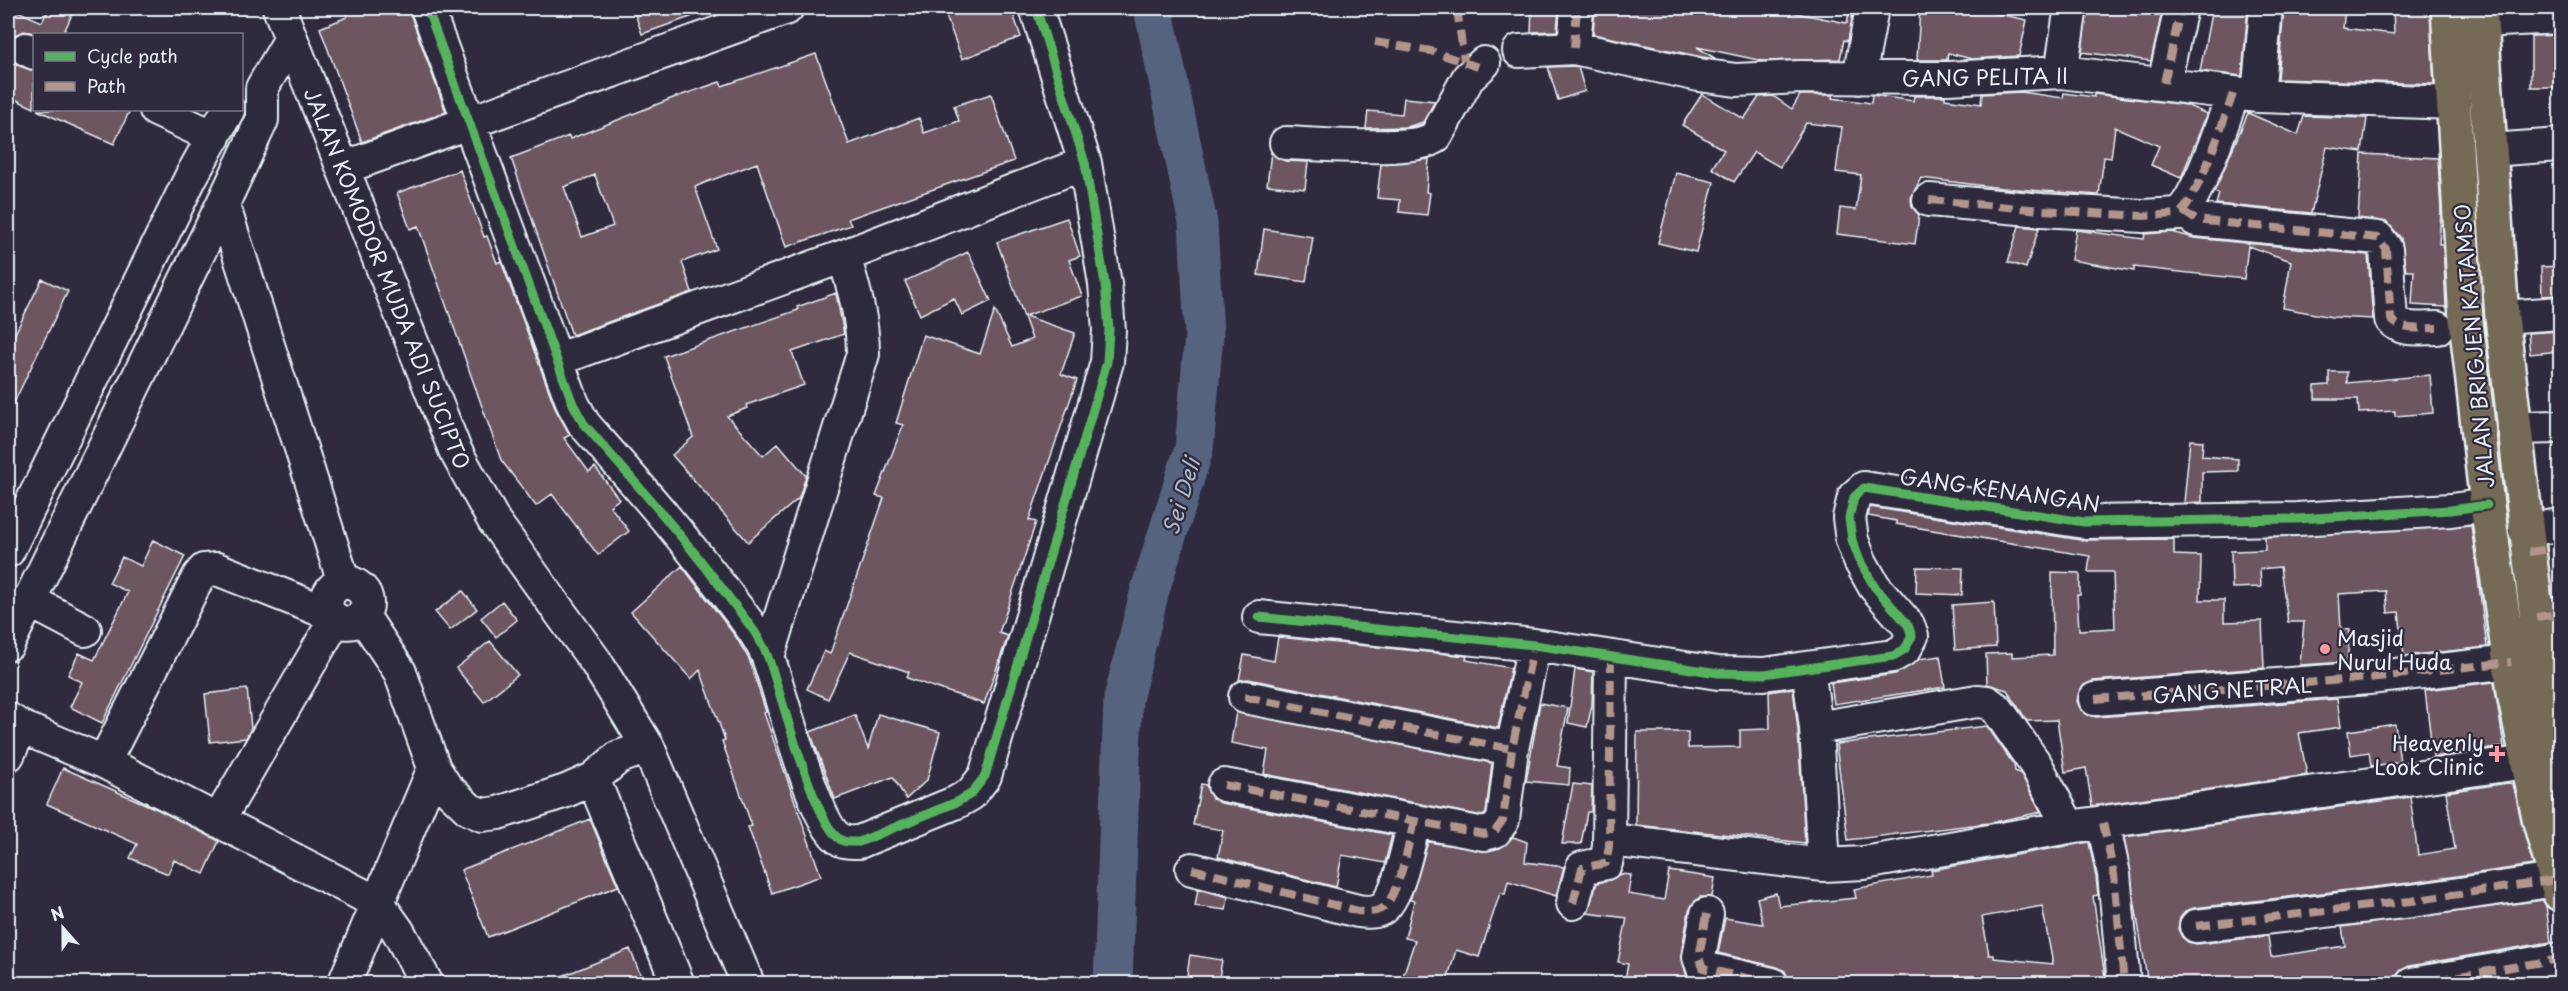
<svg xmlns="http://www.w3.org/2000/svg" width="2568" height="991" viewBox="0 0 2568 991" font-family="'Playpen Sans',sans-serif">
  <rect width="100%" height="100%" fill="#2f2a3d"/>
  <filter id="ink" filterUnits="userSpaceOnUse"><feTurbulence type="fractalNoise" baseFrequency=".0167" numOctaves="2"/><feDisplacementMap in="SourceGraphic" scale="12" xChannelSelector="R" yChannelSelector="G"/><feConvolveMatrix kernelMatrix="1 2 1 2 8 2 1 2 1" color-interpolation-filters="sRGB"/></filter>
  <g filter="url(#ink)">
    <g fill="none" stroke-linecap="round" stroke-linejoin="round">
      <!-- river -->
      <path stroke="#56647f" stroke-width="39" d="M1113 984 1123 699 1150 590 1194 449 1204 335 1198 223 1153 8"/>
    </g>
    <!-- building -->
    <path fill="#6d565e" stroke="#e8f1f8" stroke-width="1.5" fill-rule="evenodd" d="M49 8H75L64 32 71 34H37L24 31 17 34 10 40 8 50 11 58 17 65 34 71V108L8 96V26L15 10 42 22Z
      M344 8H408L446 112 362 142 320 28 347 17Z
      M633 8H709L710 10 642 34Z
      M943 8H1011L1021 37 962 59Z
      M1532 8H1559L1557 31 1531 32Z
      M1595 8H1715L1735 12 1736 8H1771L1847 23 1850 8H1854L1848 41 1844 40 1840 59 1763 61 1697 47 1716 59 1702 57 1593 34Z
      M1920 8H1970L2027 20 2019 56 1972 59 1948 53 1947 60H1917Z
      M2087 8H2163L2151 61 2082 52Z
      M2212 8H2248L2242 76 2200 71Z
      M2284 8H2345L2343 28 2394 34 2393 8H2430L2434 84 2278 79Z
      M2560 35V87H2531V36Z
      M816 54 849 144 919 118 924 133 959 121 954 106 991 94 1014 161 848 219 851 225 786 247 757 163 704 183 695 187 717 249 682 262 692 292 572 335 511 158 569 136 570 139 673 98 720 82 722 86ZM595 175 613 226 582 237 564 187Z
      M1573 66 1578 67 1585 91 1558 100 1548 67Z
      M2021 92 2063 98 2064 93 2094 97V94L2186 105 2207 114 2181 178 2151 165 2159 146 2115 127 2111 158 2104 157 2099 195 2002 188 1921 178 1911 198 1912 207 1919 215 1915 244 1837 234 1840 208 1856 210 1861 175 1836 172 1842 127 1806 123 1780 167 1754 152 1734 182 1712 168 1724 150 1682 125 1702 94 1744 119 1759 97 1773 96 1792 109 1800 95H1833L1832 98 1871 103 1872 95 1913 101 1914 96H1945V99L1981 104 1982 94Z
      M1404 98 1435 101 1423 122 1407 127 1366 128 1368 111 1402 114Z
      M37 110H130L114 144Z
      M2248 113 2298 135 2304 116 2367 118 2362 152 2327 147 2311 213 2216 204 2219 194 2214 192Z
      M1271 152 1285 161 1308 162 1305 189 1267 185Z
      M2362 154 2438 158 2441 211 2439 244H2443L2446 307 2412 305 2414 271H2406L2401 238 2387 222 2358 218Z
      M1429 159 1426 192 1430 193 1427 215 1399 212 1400 200 1377 198 1381 164Z
      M460 170 484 237 487 236 497 263 501 261 556 410 570 435 564 438 589 472 595 467 619 499 610 506 629 531 598 555 552 494 536 506 501 460 418 226 410 229 397 193Z
      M1676 173 1714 182 1696 252 1658 243Z
      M1067 218 1080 256 1069 260 1082 296 1025 316 1075 333 1061 374 1077 380 1029 520 1036 522 999 633 1008 636 984 704 907 678 909 672 850 652 828 699 807 689 824 651 830 654 884 498 876 496 903 425 896 423 923 335 980 354 995 310 1012 347 1032 339 997 242Z
      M2019 226 2039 228 2026 268 2008 262Z
      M1264 229 1313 237 1306 282 1258 275Z
      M2076 230 2144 239 2145 234 2172 232 2194 238 2368 255 2373 319 2332 317 2283 308 2291 261 2248 246 2244 279 2134 267V271L2071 260Z
      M968 252 991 301 962 315 954 298 920 315 905 281Z
      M2560 266V295L2542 296 2541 267Z
      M42 279 68 291 8 415V348Z
      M836 293 844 334 792 352 804 385 746 405 747 408 727 416 763 456 778 443 806 476 799 498 748 542 672 455 693 437 664 356 798 310 797 307Z
      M2560 331V351L2530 354 2528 333Z
      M2329 372H2347V383L2430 375 2433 413 2395 416V411L2359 413 2358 399H2315V386L2329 385Z
      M2190 440 2203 441 2202 456 2238 459V471L2202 472V502L2184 503Z
      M1870 507 2081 540 2174 539V555L2201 556 2200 600H2224V622L2262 621 2264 668 2093 681 2084 685 2079 692 2077 701 2081 710 2088 715 2096 717 2337 699 2341 727 2299 733 2307 775 2092 806 2086 768 2065 772 2057 720 2027 721 2007 690 1987 684 1986 654 2012 653V657L2053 655 2052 572 2080 573V595H2077L2079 630 2115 628 2113 572H2088L2090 556 1896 524V521L1868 516Z
      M2471 525 2487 647 2404 656 2399 612 2388 613 2386 591 2339 594 2341 629 2350 630 2347 662 2300 665 2304 622H2288L2280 567 2260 569 2261 587 2232 588 2231 551 2265 550V537Z
      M153 540 185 556 102 723 70 707 82 682 68 675 79 653 94 660 128 592 109 583 122 557 141 566Z
      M682 566 736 637 749 659 766 712 764 713 821 876 772 893 748 827 752 826 722 741 725 740 700 670 691 679 631 612Z
      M1917 567 1963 568 1962 595 1916 593Z
      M463 591 477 609 450 630 435 612Z
      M502 601 517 620 496 637 481 618Z
      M1994 602 1996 647 1955 650 1952 605Z
      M1278 637 1467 656 1466 660 1511 668 1498 728 1248 679 1239 680 1244 655 1274 661Z
      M490 641 518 675 484 702 456 668Z
      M1940 656 1945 687 1834 704 1831 683 1895 674 1919 659Z
      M1575 669 1593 672 1592 705 1587 727 1568 723Z
      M2494 682 2504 747 2433 757 2425 690Z
      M1793 688 1798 730 1805 843 1636 825 1637 732H1688V748L1740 747V730L1770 729 1769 692Z
      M247 689 251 728 246 738 210 742 205 694Z
      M1540 703 1568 708 1557 766 1570 768 1569 785 1526 781Z
      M1236 712 1492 763 1486 813 1483 816 1264 774 1268 750 1231 743Z
      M878 714 940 732 927 780 906 799 893 777 835 799 810 732 855 715 868 749Z
      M2395 724 2400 762 2371 766 2369 752 2351 755 2348 731Z
      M1987 726 2014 765 2015 771 2021 774 2041 812 1989 823 1848 840 1836 744Z
      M63 768 159 810 219 841 204 874 174 860 168 874 130 858 137 844 47 804Z
      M2508 783 2513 784 2533 865 2409 883 2194 908 2186 911 2180 918 2178 929 2182 937 2188 942 2197 944 2268 936 2271 957 2345 946 2342 927 2543 900 2546 906 2551 942 2409 966 2400 971 2395 979V976L2348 984H2148L2124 837 2410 797 2418 855 2455 849 2446 792Z
      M1201 784 1206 785 1212 798 1221 803 1392 835 1385 863 1342 855 1336 887 1218 857 1223 830 1193 825Z
      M1573 784 1592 786 1591 812H1587L1581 844H1562Z
      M590 819 618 886 488 937 461 870Z
      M1513 837 1527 842 1525 862 1564 867 1556 896 1508 881 1505 894 1500 893 1479 957 1456 950 1446 984H1415L1402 979 1415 940 1405 938 1414 901 1410 900 1428 842 1488 851 1500 848Z
      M2089 842 2096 877 2098 895 2093 896 2106 984H1835L1812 978 1805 979V984H1789L1785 971 1777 967 1718 953 1725 918 1763 924 1757 898 1776 893 1779 906 1856 898 1854 889 1932 875 1931 870ZM2042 906 2053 964 1994 958V955H1989L1982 917Z
      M1669 871 1715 878 1712 897H1700L1693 903 1689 911 1681 954 1686 974 1695 984H1624L1628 964 1618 962 1627 918 1587 913 1597 883 1610 880 1620 874 1631 875 1628 894 1664 900Z
      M1198 889 1228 897 1226 910 1195 906Z
      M630 949 644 984H547V982Z
      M1190 955 1222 960 1218 984 1186 982Z"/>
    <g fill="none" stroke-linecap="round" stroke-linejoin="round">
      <defs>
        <path id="minor" d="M279 8 455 450 494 521 596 662 648 747 748 984
          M427 8 573 404 584 424C633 480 683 536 727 595 742 616 761 636 769 660 781 693 815 827 841 840 847 843 854 842 859 842L957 802 971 794 985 776 1107 362 1109 330 1105 284 1085 163 1036 8
          M2481 21 2560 17
          M1574 48 1577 8
          M26 49 34 53
          M1519 51 1574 48 1699 75 1736 80 1800 77 1948 78 2061 72 2258 96 2454 103
          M2061 72 2070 13
          M1859 78 1872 8
          M2164 83 2181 8
          M2258 96 2266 8
          M156 110 214 137
          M1286 143C1314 144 1419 153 1436 136L1468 78 1484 63
          M2490 150 2560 145
          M343 168 787 8
          M1929 200 2042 210 2143 216 2178 214C2196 205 2225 116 2233 94
          M223 204 344 583
          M2183 211 2196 220 2378 238 2386 249 2391 319C2401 332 2421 328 2437 328
          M2502 317 2560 313
          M556 360 844 256 1085 163
          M2514 428 2560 427
          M2525 530 2560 525
          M8 551 191 177 228 110
          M28 600 85 630
          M363 616 400 672 434 768 446 787 469 809 482 815 498 813 566 791 593 779 619 757 648 747
          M1259 617 1534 645 1718 673 1764 674 1893 656 1905 649 1912 636 1908 625 1874 586 1860 561 1852 540 1849 518 1854 497 1864 488 2084 522 2297 519 2451 510 2487 505
          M2536 617 2560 614
          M8 644 227 195 262 120V88L290 40
          M768 657 863 354C863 319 854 289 844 256
          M1810 682 1816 728 1824 865
          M1245 697 1512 749
          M2095 699 2369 678 2511 662
          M8 719 21 727 8 755
          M21 727 104 762 199 576 204 570 217 569 328 613C355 642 386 599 352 583 333 581 323 595 328 613
          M1816 728 1977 701 1987 702 1997 709 2036 765 2069 827
          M104 762 378 903 398 931 427 984
          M593 779 678 984
          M1224 785 1484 834 1495 831 1503 820 1512 749 1534 645
          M218 821 335 620
          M2103 823 2114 874 2124 984
          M1619 841 1824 865 1864 863 2069 827 2527 762
          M1192 869 1358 911C1365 912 1374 913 1381 909 1398 901 1410 839 1414 820
          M1573 903 1582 868 1606 863 1609 846 1611 657
          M1707 914 1699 957 1703 968 1772 984
          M2196 926 2411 901 2556 880
          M344 984 434 768
          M2412 984 2560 959"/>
        <path id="major" d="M2448 8 2466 320 2487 505 2515 698 2539 818 2560 894
          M2480 8 2502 317 2550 732 2560 782"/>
      </defs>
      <!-- minor casing -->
      <use href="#minor" stroke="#e8f1f8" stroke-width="36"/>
      <!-- major casing -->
      <use href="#major" stroke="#e8f1f8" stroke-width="38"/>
      <!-- minor -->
      <use href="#minor" stroke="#2f2a3d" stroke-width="32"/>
      <!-- major -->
      <use href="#major" stroke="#756a55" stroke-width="33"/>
      <!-- quiet -->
      <path stroke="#b2968c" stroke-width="8" stroke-dasharray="15 8" stroke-linecap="butt" d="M1457 8 1464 61
        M1375 42 1431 51 1478 67
        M1574 48 1577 8
        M2164 83 2181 8
        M1929 200 2042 210 2143 216 2178 214C2196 205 2225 116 2233 94
        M2183 211 2196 220 2378 238 2386 249 2391 319C2401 332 2421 328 2437 328
        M2529 552 2560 548
        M2536 617 2560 614
        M1245 697 1512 749
        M2095 699 2369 678 2511 662
        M1224 785 1484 834 1495 831 1503 820 1512 749 1534 645
        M2103 823 2114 874 2124 984
        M1192 869 1358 911C1365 912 1374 913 1381 909 1398 901 1410 839 1414 820
        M1573 903 1582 868 1606 863 1609 846 1611 657
        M1707 914 1699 957 1703 968 1772 984
        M2196 926 2411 901 2556 880
        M2412 984 2560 959"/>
      <defs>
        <path id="cycleway" d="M427 8 573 404 584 424C633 480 683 536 727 595 742 616 761 636 769 660 781 693 815 827 841 840 847 843 854 842 859 842L957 802 971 794 985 776 1107 362 1109 330 1105 284 1085 163 1036 8
          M1259 617 1534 645 1718 673 1764 674 1893 656 1905 649 1912 636 1908 625 1874 586 1860 561 1852 540 1849 518 1854 497 1864 488 2084 522 2297 519 2451 510 2487 505"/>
      </defs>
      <!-- cycleway casing -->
      <use href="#cycleway" stroke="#2f2a3d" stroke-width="13"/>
      <!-- cycleway -->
      <use href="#cycleway" stroke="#56b35d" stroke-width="9"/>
    </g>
  </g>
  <!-- markers -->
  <g fill="#ff9aa2" stroke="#2f2a3d" stroke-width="2">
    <circle cx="2325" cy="649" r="6"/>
    <path d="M2494 745h6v6h6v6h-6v6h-6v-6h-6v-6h6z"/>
  </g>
  <g text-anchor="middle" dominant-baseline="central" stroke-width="4.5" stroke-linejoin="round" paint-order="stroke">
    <!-- street labels -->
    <g font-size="21" fill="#e8f1f8" stroke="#2f2a3d">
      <text transform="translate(1985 76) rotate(-1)">GANG PELITA II</text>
      <text transform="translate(388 278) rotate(68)">JALAN KOMODOR MUDA ADI SUCIPTO</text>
      <text transform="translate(2473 346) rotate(-95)">JALAN BRIGJEN KATAMSO</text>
      <text transform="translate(2000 489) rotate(8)">GANG KENANGAN</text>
      <text transform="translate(2232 689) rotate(-4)">GANG NETRAL</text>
    </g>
    <!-- poi labels -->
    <g font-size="21" fill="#e8f1f8" stroke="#2f2a3d" text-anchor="start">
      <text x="2337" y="637">Masjid<tspan x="2337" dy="24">Nurul Huda</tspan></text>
      <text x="2484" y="742" text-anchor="end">Heavenly<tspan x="2484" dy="24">Look Clinic</tspan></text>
    </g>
    <!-- water labels -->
    <g font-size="22" font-style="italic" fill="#aeb9c8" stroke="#2f2a3d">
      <text transform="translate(1180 496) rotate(-73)">Sei Deli</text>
    </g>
  </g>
  <!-- margin -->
  <rect width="2568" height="991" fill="none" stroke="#2f2a3d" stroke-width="30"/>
  <rect x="15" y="15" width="2538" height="961" fill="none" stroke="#e8f1f8" stroke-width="2" filter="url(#ink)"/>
  <!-- legend -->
  <rect x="33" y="33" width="210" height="78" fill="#2f2a3d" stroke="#797a88" stroke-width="1.5"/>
  <rect x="45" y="52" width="30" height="9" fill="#56b35d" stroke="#797a88" stroke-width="1.5"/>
  <text x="87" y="63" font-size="18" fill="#e8f1f8">Cycle path</text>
  <rect x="45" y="82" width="30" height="9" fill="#b2968c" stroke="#797a88" stroke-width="1.5"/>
  <text x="87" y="93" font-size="18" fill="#e8f1f8">Path</text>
  <!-- north arrow -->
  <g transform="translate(63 928) rotate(339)" stroke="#2f2a3d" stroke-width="4.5" paint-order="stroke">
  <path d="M0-4.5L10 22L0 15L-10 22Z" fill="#e8f1f8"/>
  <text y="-9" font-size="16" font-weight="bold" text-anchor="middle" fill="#e8f1f8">N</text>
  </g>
</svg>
